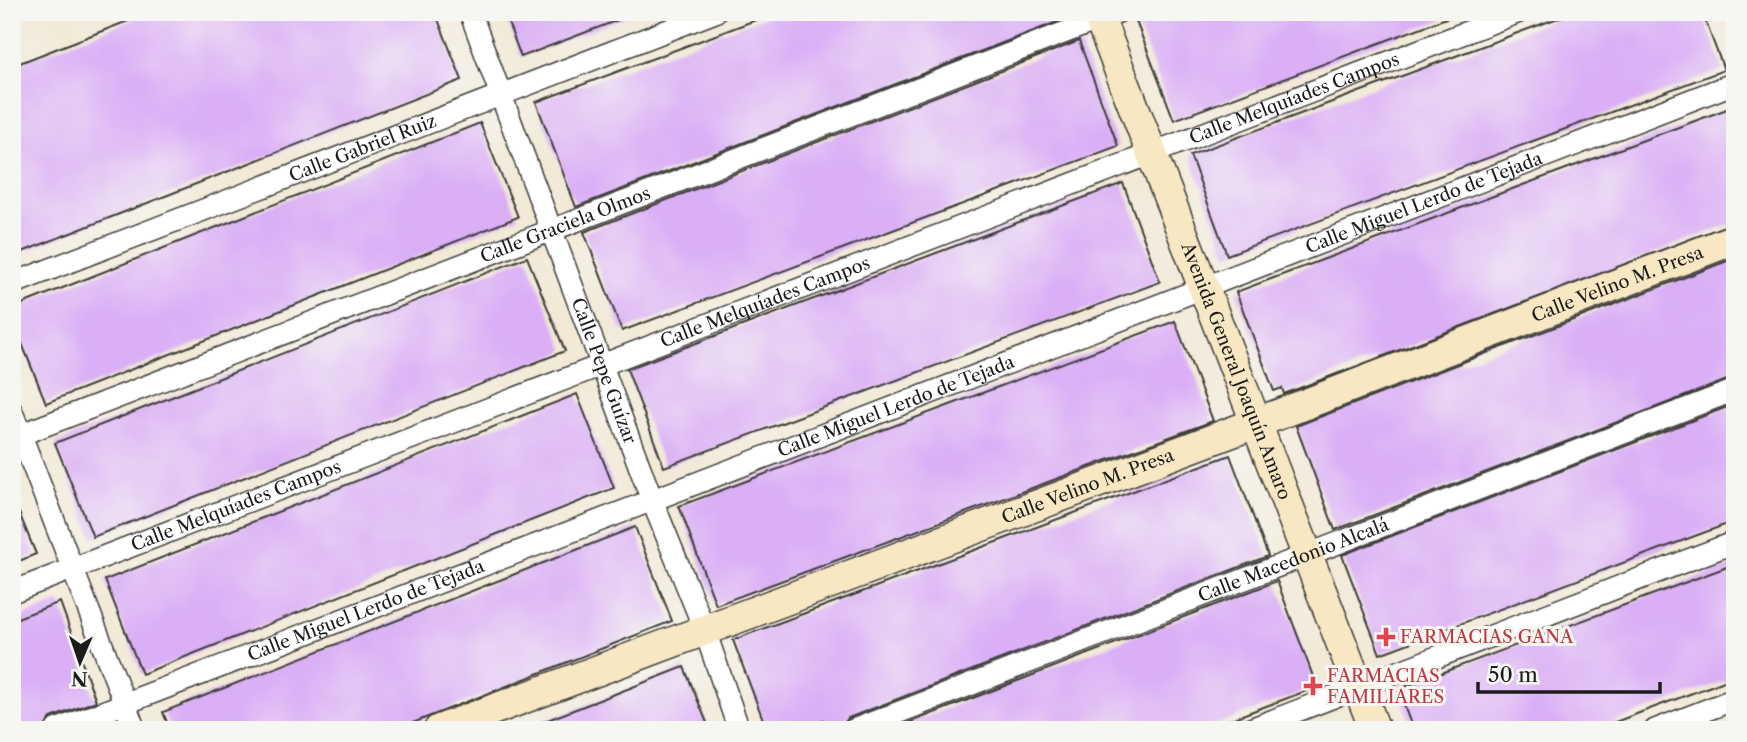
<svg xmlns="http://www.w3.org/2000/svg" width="1747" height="742" viewBox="0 0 1747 742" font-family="'Libre Caslon Text',serif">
  <rect width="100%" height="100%" fill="#f6f6f2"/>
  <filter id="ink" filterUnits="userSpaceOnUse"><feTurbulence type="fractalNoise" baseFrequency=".0143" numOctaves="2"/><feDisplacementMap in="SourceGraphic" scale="14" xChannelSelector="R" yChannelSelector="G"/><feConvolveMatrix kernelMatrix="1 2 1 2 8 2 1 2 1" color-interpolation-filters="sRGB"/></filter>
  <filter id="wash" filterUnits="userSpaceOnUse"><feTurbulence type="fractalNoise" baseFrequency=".00686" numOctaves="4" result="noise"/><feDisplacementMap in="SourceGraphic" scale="28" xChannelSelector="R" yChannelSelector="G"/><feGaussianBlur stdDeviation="1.57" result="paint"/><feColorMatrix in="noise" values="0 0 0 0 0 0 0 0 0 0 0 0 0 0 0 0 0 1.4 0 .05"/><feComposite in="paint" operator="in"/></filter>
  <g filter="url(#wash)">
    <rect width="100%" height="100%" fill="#f2e9d6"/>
    <g id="blocks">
      <!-- building -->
      <path fill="#daaff6" d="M151 12H435L462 80 12 256V66Z
        M504 12H633L634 14 521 57Z
        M777 12H1068L1070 17 576 207 536 102Z
        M1159 12H1457V14L1174 120 1136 21Z
        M1574 12H1702L1724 70 1227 255 1190 155Z
        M1079 41 1118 146 622 331 584 232Z
        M1735 106V222L1284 394 1282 388 1274 391 1236 292Z
        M480 123 518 217 46 403 12 319V308Z
        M1123 183 1160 282 664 467 627 369Z
        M527 257 565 351 93 537 55 443Z
        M1735 258V377L1335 530 1296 426Z
        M1175 321 1213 421 716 605 679 506Z
        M577 394 614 488 142 674 105 580Z
        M1735 404V521L1380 654 1342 555Z
        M1230 455 1268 556 848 718 840 730H824L823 720 797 730H767L733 640Z
        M12 496 36 554 12 564Z
        M635 527 672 621 395 730H170L163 712Z
        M1735 564V677L1594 730H1413L1398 689Z
        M1277 581 1317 687 1202 730H890Z
        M60 602 96 701 51 718 43 730H12V620Z
        M684 667 710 730H527V728Z"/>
    </g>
  </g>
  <g filter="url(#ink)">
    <use href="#blocks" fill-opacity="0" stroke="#3c3b38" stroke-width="2"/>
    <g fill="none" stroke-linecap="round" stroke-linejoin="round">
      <defs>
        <g id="street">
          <path id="s1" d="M470 12 652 500 704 628 739 730"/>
          <path id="s2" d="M12 284 715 12"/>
          <path d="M12 412 135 730"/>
          <path id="s3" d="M12 438 1118 12"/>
          <path id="s4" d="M12 592 1519 12"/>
          <path id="s5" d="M56 730 1735 83"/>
          <path id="s6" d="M853 730 1735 390"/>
          <path d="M1248 730 1735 542"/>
          <path d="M1655 730 1735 699"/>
        </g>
        <g id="secondary">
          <path id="s7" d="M1097 12 1375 730"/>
          <path id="s8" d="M439 730 1256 423 1735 239"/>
        </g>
      </defs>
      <!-- street casing -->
      <use href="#street" stroke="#3c3b38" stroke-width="24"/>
      <!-- secondary casing -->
      <use href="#secondary" stroke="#3c3b38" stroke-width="33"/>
      <!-- street -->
      <use href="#street" stroke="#fff" stroke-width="21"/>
      <!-- secondary -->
      <use href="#secondary" stroke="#f7e8c3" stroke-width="30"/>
    </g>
  </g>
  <!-- markers -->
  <g fill="#e0444e" stroke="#f6f6f2" stroke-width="2.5">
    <path d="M1382.5 626.5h7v7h7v7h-7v7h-7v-7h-7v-7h7z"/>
    <path d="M1309.5 675.5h7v7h7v7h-7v7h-7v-7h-7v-7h7z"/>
  </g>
  <g text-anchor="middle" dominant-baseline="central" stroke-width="6" stroke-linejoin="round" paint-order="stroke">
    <!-- street labels -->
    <g font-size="18" fill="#1c1c1c" stroke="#f6f6f2">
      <text stroke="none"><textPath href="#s4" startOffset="1374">Calle Melquíades Campos</textPath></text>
      <text stroke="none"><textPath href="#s2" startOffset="376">Calle Gabriel Ruiz</textPath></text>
      <text stroke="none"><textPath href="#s5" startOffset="1466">Calle Miguel Lerdo de Tejada</textPath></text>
      <text stroke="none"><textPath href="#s3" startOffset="593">Calle Graciela Olmos</textPath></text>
      <text stroke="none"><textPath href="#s8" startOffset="1260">Calle Velino M. Presa</textPath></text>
      <text stroke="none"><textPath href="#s4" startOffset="807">Calle Melquíades Campos</textPath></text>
      <text stroke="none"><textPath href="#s1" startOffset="383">Calle Pepe Guízar</textPath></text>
      <text stroke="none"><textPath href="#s7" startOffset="385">Avenida General Joaquín Amaro</textPath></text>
      <text stroke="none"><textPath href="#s5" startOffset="900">Calle Miguel Lerdo de Tejada</textPath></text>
      <text stroke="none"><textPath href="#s8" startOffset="693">Calle Velino M. Presa</textPath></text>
      <text stroke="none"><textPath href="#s4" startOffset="240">Calle Melquíades Campos</textPath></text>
      <text stroke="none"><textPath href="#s6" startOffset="472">Calle Macedonio Alcalá</textPath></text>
      <text stroke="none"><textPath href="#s5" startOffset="332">Calle Miguel Lerdo de Tejada</textPath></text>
    </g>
    <!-- health labels -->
    <g font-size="18" fill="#be3a42" stroke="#f6f6f2" text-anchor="start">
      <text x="1400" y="637">FARMACIAS GANA</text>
      <text x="1327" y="676">FARMACIAS<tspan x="1327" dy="21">FAMILIARES</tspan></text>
    </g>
  </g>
  <!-- margin -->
  <rect width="1747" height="742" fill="none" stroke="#f6f6f2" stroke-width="42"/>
  <!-- north arrow -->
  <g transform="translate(80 662) rotate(182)" stroke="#f6f6f2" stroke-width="5" paint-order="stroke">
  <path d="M0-5L12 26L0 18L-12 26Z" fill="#1c1c1c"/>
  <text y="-10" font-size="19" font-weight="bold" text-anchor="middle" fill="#1c1c1c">N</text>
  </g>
  <!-- scale -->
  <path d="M1478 682v10h182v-10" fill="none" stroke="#1c1c1c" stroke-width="3.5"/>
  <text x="1488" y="682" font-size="21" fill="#1c1c1c" stroke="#f6f6f2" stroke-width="5" paint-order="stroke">50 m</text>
</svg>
